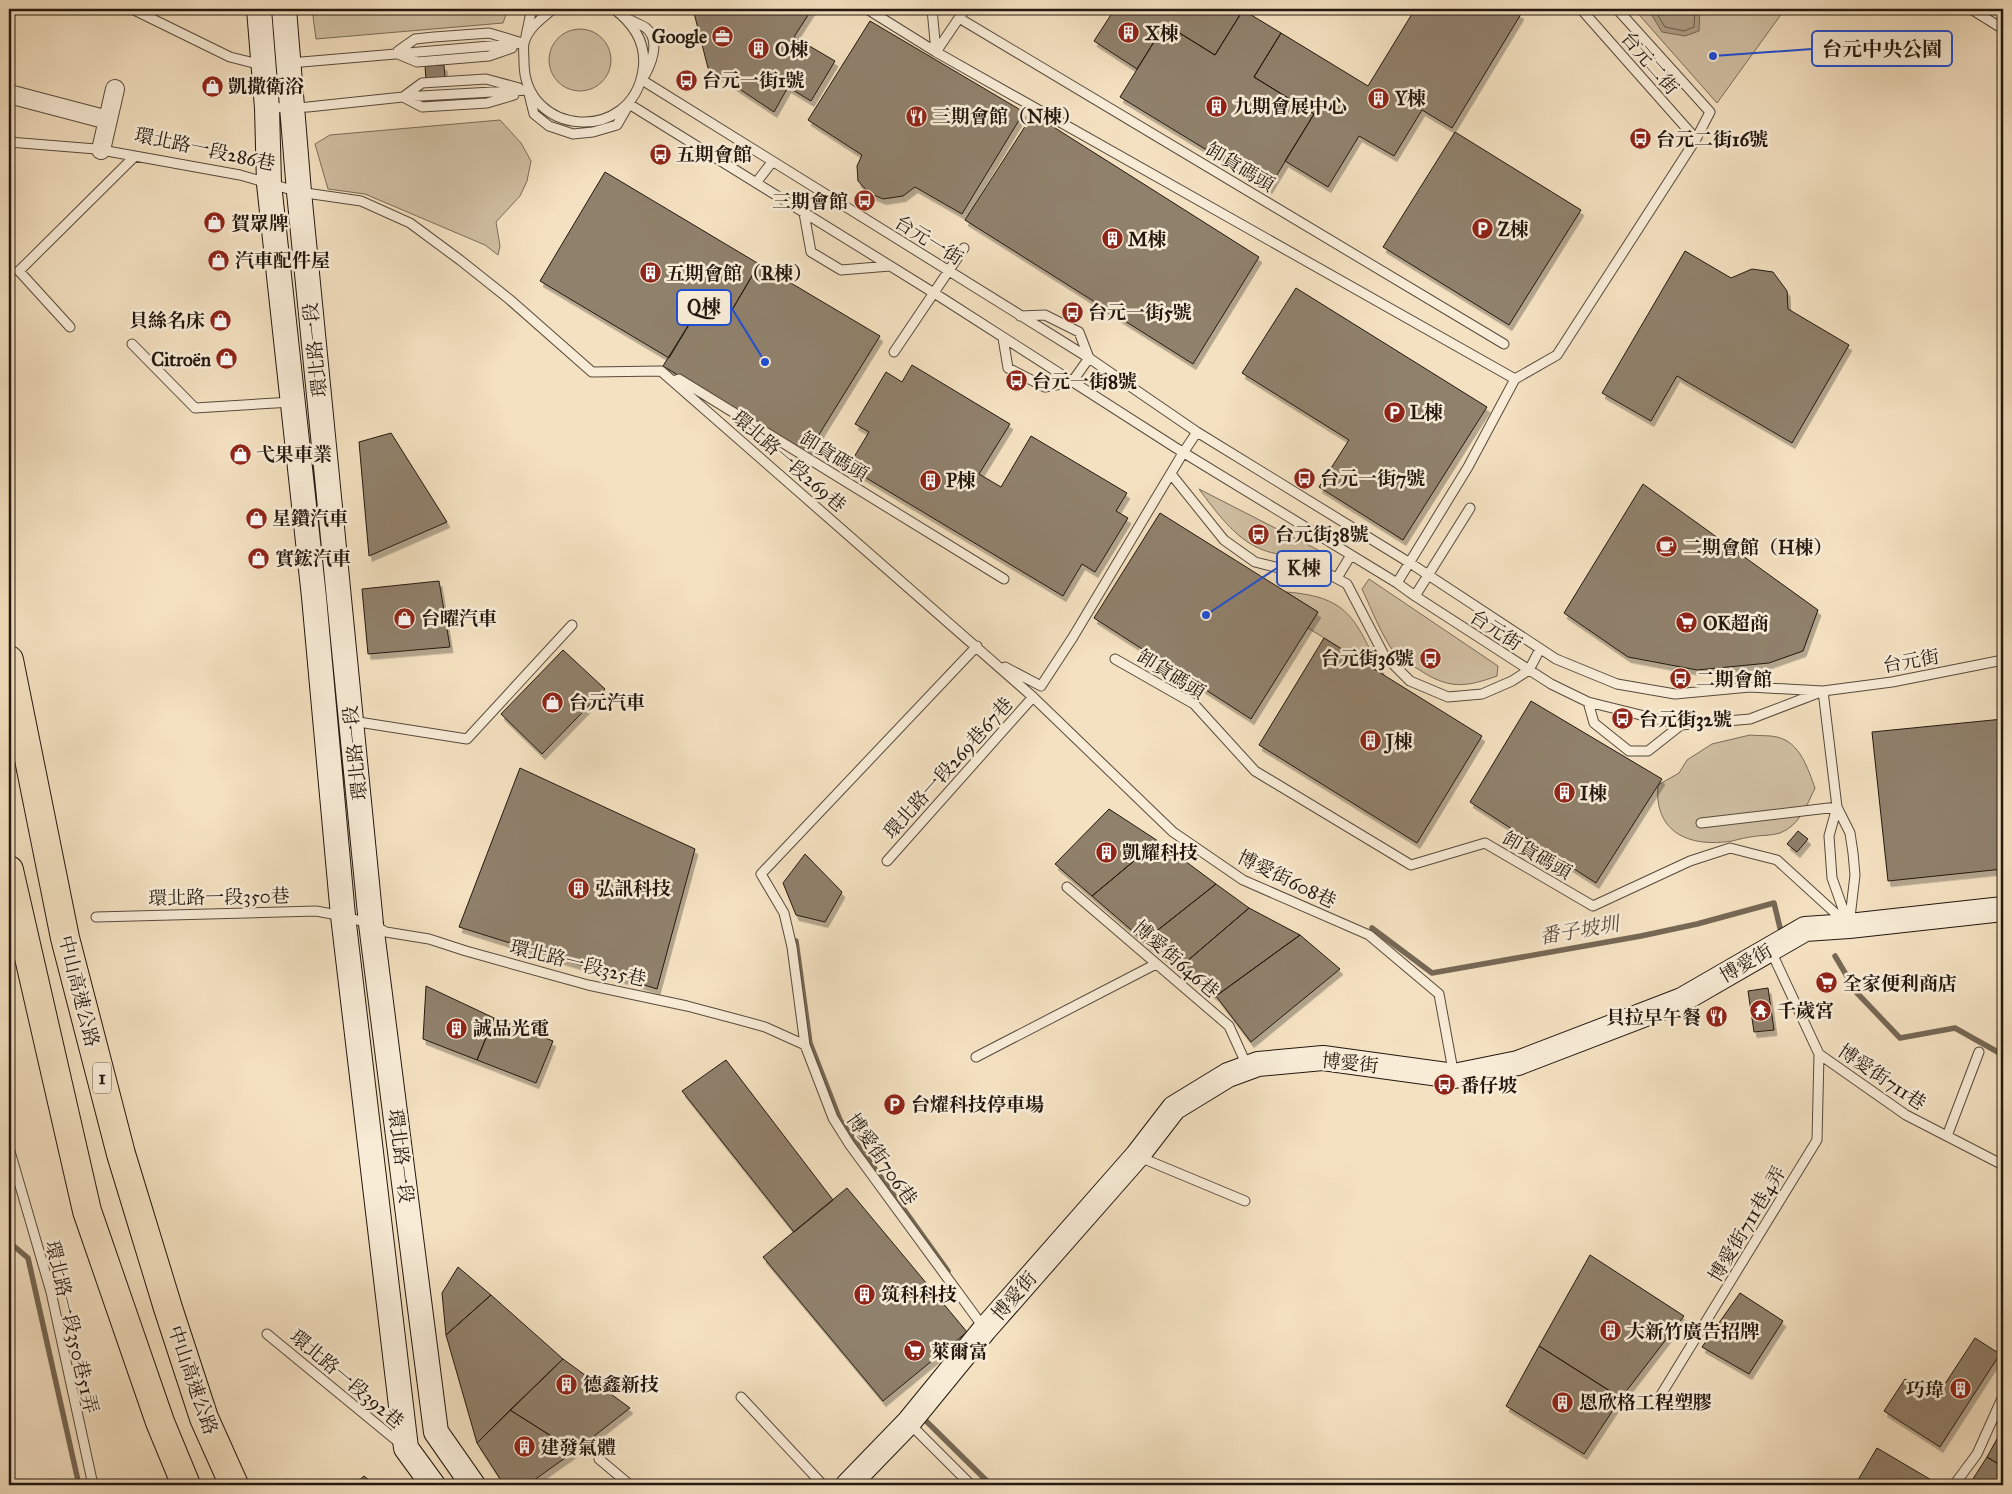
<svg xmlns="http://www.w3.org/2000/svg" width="2012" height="1494" viewBox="0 0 2012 1494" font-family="'IM FELL Great Primer','Noto Serif TC',serif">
  <defs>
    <filter id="shadow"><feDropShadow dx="3" dy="5.5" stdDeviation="0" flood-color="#0004"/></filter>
  </defs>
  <rect width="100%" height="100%" fill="#f4e1c1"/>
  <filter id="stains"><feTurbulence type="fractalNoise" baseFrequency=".004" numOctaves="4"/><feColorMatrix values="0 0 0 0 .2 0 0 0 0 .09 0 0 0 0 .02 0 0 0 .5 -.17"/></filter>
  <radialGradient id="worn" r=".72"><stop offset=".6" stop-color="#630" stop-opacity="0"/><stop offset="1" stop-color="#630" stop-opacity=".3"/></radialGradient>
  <!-- green -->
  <path fill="#d0bfa3" stroke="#7a6c59" d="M312 9H508L503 23 316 39Z
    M1634 9H1785L1717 103Z
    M549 60a31 31 0 1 1 62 0a31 31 0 1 1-62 0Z
    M500 120 521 143 531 161 527 181 520 196 496 222 500 246 498 255 485 245 365 194 328 189 315 144 330 135Z
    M1199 489 1320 551C1258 566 1233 535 1199 489Z
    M1369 579 1498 666 1497 676C1464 688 1448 689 1418 669 1412 665 1403 662 1398 657 1384 642 1371 608 1362 589Z
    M1286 592C1354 597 1354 623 1384 675L1308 628 1318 612Z
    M1750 735C1758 736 1769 735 1777 737 1800 742 1808 769 1815 788 1807 805 1799 826 1780 833 1771 836 1759 835 1750 837 1741 838 1732 842 1724 842 1683 846 1654 828 1658 785L1679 773 1687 760 1712 744Z"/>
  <!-- water -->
  <path fill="#ad9d84" stroke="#766855" d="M1648 9H1700L1699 31 1685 36 1662 32Z"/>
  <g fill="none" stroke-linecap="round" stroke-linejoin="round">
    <!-- shore -->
    <path stroke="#685a4a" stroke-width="1" d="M1654 9 1665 27 1684 31 1694 27 1695 9"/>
    <!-- stream -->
    <path stroke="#766855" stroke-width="5.5" d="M1372 928 1432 973 1641 936 1697 924 1774 903 1781 932
      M796 941 810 1043 840 1120 948 1271
      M1835 956 1857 993 1900 1038 1955 1028 2003 1055
      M9 1242 28 1258 79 1485
      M925 1420 991 1485"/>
  </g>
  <!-- building -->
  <path fill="#90816c" stroke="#23180f" filter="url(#shadow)" d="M693 9H812L794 37 835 61 811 101 788 87 774 112 708 68Z
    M1112 9H1240L1243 10 1215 55 1165 24 1137 69 1094 41 1114 10Z
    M1415 9H1512L1521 14 1452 128 1422 110 1394 156 1359 136 1328 187 1285 161 1314 114 1254 77 1281 33 1368 86Z
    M1243 10 1281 33 1254 77 1314 114 1269 188 1120 97 1165 24 1215 55Z
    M870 21 1024 112 962 214 915 187 903 196 883 199 869 193 858 181 857 166 862 155 808 120Z
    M444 65 445 78 426 80 425 66Z
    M1033 114 1259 257 1193 364 965 220Z
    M1455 132 1581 210 1509 325 1383 247Z
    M605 172 759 264 732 310 707 295 669 358 540 281Z
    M1685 251 1731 278 1752 269 1773 272 1787 291 1788 309 1849 345 1792 443 1677 376 1651 421 1602 393Z
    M759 264 880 336 807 454 663 366 707 295 732 310Z
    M1296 288 1487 407 1403 540 1319 487 1349 440 1242 373Z
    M912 365 1010 424 979 474 1001 487 1031 436 1127 493 1116 511 1128 518 1095 572 1082 564 1063 596 848 467 869 432 855 424 886 372 902 382Z
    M391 433 447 522 369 556 359 442Z
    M1643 484 1818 610 1803 651 1769 663 1697 670 1628 657 1564 613Z
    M1160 513 1318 612 1251 719 1094 618Z
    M439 581 450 647 368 654 362 589Z
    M1324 638 1482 736 1417 843 1259 745Z
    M563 650 605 689 542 754 501 714Z
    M1531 701 1662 779 1596 883 1470 802Z
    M2003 719V869L1888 881 1872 732Z
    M520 768 695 849 657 989 459 927Z
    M1109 809 1158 841 1092 896 1055 864Z
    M1798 831 1808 839 1797 852 1787 844Z
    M1158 841 1216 884 1144 941 1092 896Z
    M805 854 842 892 825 922 796 915 783 883Z
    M1216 884 1249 908 1179 968 1144 941Z
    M1249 908 1300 935 1216 996 1179 968Z
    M1300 935 1340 969 1251 1042 1216 996Z
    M426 986 494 1018 477 1060 423 1039Z
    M1768 988 1774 1030 1754 1032 1748 991Z
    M494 1018 553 1041 536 1083 477 1060Z
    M726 1060 833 1200 794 1232 682 1091Z
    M847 1188 967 1332 883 1401 763 1257Z
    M1590 1255 1684 1316 1621 1398 1539 1346Z
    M458 1267 491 1295 446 1335 442 1293Z
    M1740 1293 1783 1321 1749 1374 1702 1347Z
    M491 1295 563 1359 477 1443 446 1335Z
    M1975 1338 2000 1354 1940 1447 1884 1411 1905 1379 1935 1399Z
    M1539 1346 1621 1398 1584 1454 1506 1406Z
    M563 1359 630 1408 575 1451 510 1410Z
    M510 1410 575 1451 527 1485H504L477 1443Z
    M2003 1428V1467L1987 1457Z
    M1877 1448 1933 1481 1929 1485H1855Z
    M1987 1457 2003 1467V1485H1969Z
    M364 1476 375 1485H354Z"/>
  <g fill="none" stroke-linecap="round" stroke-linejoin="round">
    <defs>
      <path id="lane" d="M132 9 230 57 262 65
        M553 9C542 18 528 28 524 43 523 48 524 56 524 62 524 137 632 144 643 70 647 44 634 24 614 9
        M630 9 624 17C631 21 640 24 646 28 662 41 650 67 642 80L1089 358 1197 432 1410 563 1556 659 1617 684 1675 694 1750 687 1823 691 1892 682 2003 660
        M867 9 936 52 1515 379
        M932 9 936 52
        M1581 9 1696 139
        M1971 9 2003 29
        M959 18 1504 344
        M526 36 531 12 536 9
        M398 51 415 39 434 37 489 33 519 42
        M936 52 965 9
        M398 54 417 62 489 56 512 48
        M290 63 524 43
        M528 90 534 114 549 126 573 134 593 132 617 125 629 104 942 298 1176 448 1397 583 1415 596 1551 684 1588 702 1681 725 1750 719 1818 693
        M403 97 422 83 486 79 519 88
        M403 97 422 107 487 103 514 95
        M268 108 308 107 403 97 528 90
        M9 142 96 149 240 175 299 192 361 201 410 223 460 260 509 299 592 372 661 371 1033 697 1173 832 1243 880 1369 935 1439 994 1454 1076
        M756 183 772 162
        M804 213 811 252 841 270 890 266
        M70 327 19 271 135 156
        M1003 338 1008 368 1045 387 1072 382 1089 358 1079 332 1045 315 1020 316
        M132 344 195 408 292 402
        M894 352 964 248
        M673 381 679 379 1004 579
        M1171 474 1224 540 1255 562 1287 570 1323 571 1347 584 1384 655 1410 681 1448 697 1482 694 1512 681 1529 670 1540 649
        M1337 578 1351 555
        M1397 583 1468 467 1515 379 1557 355 1696 139 1710 112 1617 9
        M1415 596 1470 508
        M977 646 761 874 784 913 792 947 805 1045 833 1118 850 1145 984 1328
        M1115 659 1194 704 1255 771 1411 865 1485 843 1593 906 1690 861 1730 848 1777 860 1845 922
        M1005 667 1041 686 1073 637 1183 453 1197 432
        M1823 691 1837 807 1850 833 1853 853 1855 875 1849 926
        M1588 702 1594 723 1629 751H1648L1681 725
        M352 721 467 739 572 625
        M1837 807 1829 836 1832 878 1848 923
        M1701 823 1837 807
        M887 861 1033 697
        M1067 887 1229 1026 1248 1068
        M96 917 316 911 343 916 371 924 386 932 429 939 466 951 588 985 687 1006 736 1019 765 1027 805 1045
        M1770 949 1819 1054 1906 1115 2003 1165
        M976 1057 1156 964
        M1947 1136 1979 1052
        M9 1148 51 1292 93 1485
        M1137 1156 1245 1201
        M267 1334 402 1445
        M741 1397 823 1485
        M1659 1398 1817 1140 1819 1054
        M909 1423 971 1485
        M599 1459 630 1485
        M1954 1485 1977 1454 2003 1396"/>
      <path id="street" d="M9 94 108 120
        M101 150 115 89"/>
      <path id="secondary" d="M259 9 267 108 269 184 314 597 343 916 406 1448 433 1485
        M284 9 299 192 371 924 417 1285 436 1432 473 1485
        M848 1485 909 1422 985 1329 1137 1156 1174 1108 1228 1075 1258 1064 1323 1058 1454 1076 1518 1063 1682 1000 1805 929 1849 926 2003 909"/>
      <path id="highway" d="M9 660 65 938 121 1154 168 1308 204 1418 234 1485
        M9 870 87 1211 160 1422 186 1485"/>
    </defs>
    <!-- lane casing -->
    <use href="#lane" stroke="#574a3c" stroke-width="11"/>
    <!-- street casing -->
    <use href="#street" stroke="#574a3c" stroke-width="20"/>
    <!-- secondary casing -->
    <use href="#secondary" stroke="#23180f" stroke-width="26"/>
    <!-- highway casing -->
    <use href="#highway" stroke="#23180f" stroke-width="30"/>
    <!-- lane -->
    <use href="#lane" stroke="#f8ecd7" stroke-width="9"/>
    <!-- street -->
    <use href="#street" stroke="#f8ecd7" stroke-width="18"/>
    <!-- secondary -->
    <use href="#secondary" stroke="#f8ecd7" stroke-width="24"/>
    <!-- highway -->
    <use href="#highway" stroke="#f4e1c1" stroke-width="28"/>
  </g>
  <!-- icons -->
  <defs>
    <symbol id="building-disc" viewBox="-11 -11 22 22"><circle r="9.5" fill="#8f2418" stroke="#f8ecd7"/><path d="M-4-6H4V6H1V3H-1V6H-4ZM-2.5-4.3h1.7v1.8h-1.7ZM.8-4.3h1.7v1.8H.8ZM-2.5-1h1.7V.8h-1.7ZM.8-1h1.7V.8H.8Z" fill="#fff"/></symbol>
    <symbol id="office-disc" viewBox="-11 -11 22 22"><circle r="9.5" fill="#8f2418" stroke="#f8ecd7"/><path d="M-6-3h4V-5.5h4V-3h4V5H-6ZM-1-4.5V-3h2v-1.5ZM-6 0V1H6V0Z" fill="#fff"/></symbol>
    <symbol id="bus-disc" viewBox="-11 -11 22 22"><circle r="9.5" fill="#8f2418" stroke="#f8ecd7"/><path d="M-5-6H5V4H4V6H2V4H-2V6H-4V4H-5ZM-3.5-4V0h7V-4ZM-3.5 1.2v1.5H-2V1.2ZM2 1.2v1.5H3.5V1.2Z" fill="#fff"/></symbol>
    <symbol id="shop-disc" viewBox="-11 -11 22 22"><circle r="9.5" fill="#8f2418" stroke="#f8ecd7"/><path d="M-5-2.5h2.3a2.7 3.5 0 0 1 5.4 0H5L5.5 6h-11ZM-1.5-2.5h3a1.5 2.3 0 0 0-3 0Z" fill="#fff"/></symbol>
    <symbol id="restaurant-disc" viewBox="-11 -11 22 22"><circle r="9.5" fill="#8f2418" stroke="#f8ecd7"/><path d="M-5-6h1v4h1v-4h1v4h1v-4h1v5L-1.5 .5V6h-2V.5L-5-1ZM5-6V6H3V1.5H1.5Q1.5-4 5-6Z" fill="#fff"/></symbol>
    <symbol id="parking-disc" viewBox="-11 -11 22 22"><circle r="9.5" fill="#8f2418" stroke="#f8ecd7"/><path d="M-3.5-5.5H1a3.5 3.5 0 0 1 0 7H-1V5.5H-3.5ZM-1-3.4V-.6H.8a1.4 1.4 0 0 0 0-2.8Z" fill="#fff"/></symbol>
    <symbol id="cafe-disc" viewBox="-11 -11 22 22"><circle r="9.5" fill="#8f2418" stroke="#f8ecd7"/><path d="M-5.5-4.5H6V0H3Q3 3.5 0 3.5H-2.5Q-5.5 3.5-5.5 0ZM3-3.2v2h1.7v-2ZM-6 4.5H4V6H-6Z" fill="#fff"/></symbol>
    <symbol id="supermarket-disc" viewBox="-11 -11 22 22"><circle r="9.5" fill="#8f2418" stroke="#f8ecd7"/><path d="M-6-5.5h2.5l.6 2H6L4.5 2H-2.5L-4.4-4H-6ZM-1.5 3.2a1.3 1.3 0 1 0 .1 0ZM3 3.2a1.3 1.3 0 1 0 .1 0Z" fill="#fff"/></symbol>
    <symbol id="temple-disc" viewBox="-11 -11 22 22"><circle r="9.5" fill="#8f2418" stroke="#f8ecd7"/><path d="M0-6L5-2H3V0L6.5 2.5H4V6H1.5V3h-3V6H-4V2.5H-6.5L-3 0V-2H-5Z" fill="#fff"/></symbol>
  </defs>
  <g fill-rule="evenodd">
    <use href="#building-disc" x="1116" y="20" width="25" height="25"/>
    <use href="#office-disc" x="710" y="24" width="25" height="25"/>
    <use href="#building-disc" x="746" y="36" width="25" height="25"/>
    <use href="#bus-disc" x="674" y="68" width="25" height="25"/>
    <use href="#shop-disc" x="200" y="74" width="25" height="25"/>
    <use href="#building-disc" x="1366" y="86" width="25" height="25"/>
    <use href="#building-disc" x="1204" y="94" width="25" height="25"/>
    <use href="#restaurant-disc" x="904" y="104" width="25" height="25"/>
    <use href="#bus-disc" x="1628" y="126" width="25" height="25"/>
    <use href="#bus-disc" x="648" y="142" width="25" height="25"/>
    <use href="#bus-disc" x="852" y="188" width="25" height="25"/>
    <use href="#shop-disc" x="202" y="210" width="25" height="25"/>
    <use href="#parking-disc" x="1470" y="216" width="25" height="25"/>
    <use href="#building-disc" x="1100" y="226" width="25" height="25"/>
    <use href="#shop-disc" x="206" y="248" width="25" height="25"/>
    <use href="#building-disc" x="638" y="260" width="25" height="25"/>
    <use href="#bus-disc" x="1060" y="300" width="25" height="25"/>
    <use href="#shop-disc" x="208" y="308" width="25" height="25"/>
    <use href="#shop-disc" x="214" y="346" width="25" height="25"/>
    <use href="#bus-disc" x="1004" y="368" width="25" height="25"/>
    <use href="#parking-disc" x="1382" y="400" width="25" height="25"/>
    <use href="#shop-disc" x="228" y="442" width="25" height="25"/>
    <use href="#bus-disc" x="1292" y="466" width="25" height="25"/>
    <use href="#building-disc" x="918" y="468" width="25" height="25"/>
    <use href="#shop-disc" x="244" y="506" width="25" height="25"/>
    <use href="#bus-disc" x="1246" y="522" width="25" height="25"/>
    <use href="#cafe-disc" x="1654" y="534" width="25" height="25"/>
    <use href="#shop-disc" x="246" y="546" width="25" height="25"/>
    <use href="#shop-disc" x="392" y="606" width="25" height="25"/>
    <use href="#supermarket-disc" x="1674" y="610" width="25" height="25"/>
    <use href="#bus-disc" x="1418" y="646" width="25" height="25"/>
    <use href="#bus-disc" x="1668" y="666" width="25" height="25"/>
    <use href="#shop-disc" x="540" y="690" width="25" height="25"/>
    <use href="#bus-disc" x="1610" y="706" width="25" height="25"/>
    <use href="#building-disc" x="1358" y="728" width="25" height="25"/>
    <use href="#building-disc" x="1552" y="780" width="25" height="25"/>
    <use href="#building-disc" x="1094" y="840" width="25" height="25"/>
    <use href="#building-disc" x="566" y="876" width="25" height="25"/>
    <use href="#supermarket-disc" x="1814" y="970" width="25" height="25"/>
    <use href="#temple-disc" x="1748" y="998" width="25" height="25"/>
    <use href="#restaurant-disc" x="1704" y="1004" width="25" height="25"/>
    <use href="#building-disc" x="444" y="1016" width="25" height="25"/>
    <use href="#bus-disc" x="1432" y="1072" width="25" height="25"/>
    <use href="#parking-disc" x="882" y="1092" width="25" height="25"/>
    <use href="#building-disc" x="852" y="1282" width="25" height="25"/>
    <use href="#building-disc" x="1598" y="1318" width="25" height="25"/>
    <use href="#supermarket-disc" x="902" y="1338" width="25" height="25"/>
    <use href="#building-disc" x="554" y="1372" width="25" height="25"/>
    <use href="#building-disc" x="1948" y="1376" width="25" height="25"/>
    <use href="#building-disc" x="1550" y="1390" width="25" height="25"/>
    <use href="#building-disc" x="512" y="1434" width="25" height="25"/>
  </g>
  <g text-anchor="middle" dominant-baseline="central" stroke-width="5" stroke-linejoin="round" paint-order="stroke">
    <!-- shield labels -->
    <rect fill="#f8ecd7" stroke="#63584b" stroke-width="1" x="93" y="1062.5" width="18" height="31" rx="4"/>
    <g font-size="18" font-weight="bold" fill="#23180f">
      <text x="102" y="1078">1</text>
    </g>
    <!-- poi labels -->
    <g font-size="19" font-weight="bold" fill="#23180f" stroke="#f8ecd7" text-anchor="start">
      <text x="1145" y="33">X棟</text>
      <text x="707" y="36" text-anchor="end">Google</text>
      <text x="775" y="49">O棟</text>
      <text x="702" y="80">台元一街1號</text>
      <text x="228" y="86">凱撒衛浴</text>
      <text x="1395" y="98">Y棟</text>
      <text x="1233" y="106">九期會展中心</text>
      <text x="932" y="116">三期會館（N棟）</text>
      <text x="1656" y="139">台元二街16號</text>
      <text x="676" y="154">五期會館</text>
      <text x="848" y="201" text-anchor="end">三期會館</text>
      <text x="231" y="223">賀眾牌</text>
      <text x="1498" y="229">Z棟</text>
      <text x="1128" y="239">M棟</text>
      <text x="235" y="260">汽車配件屋</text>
      <text x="666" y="273">五期會館（R棟）</text>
      <text x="1088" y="312">台元一街5號</text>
      <text x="205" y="320" text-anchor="end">貝絲名床</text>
      <text x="211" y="359" text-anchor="end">Citroën</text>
      <text x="1032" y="381">台元一街8號</text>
      <text x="1410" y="412">L棟</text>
      <text x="256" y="454">弋果車業</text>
      <text x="1320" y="478">台元一街7號</text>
      <text x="946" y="480">P棟</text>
      <text x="272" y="518">星鑽汽車</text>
      <text x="1275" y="534">台元街38號</text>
      <text x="1683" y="547">二期會館（H棟）</text>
      <text x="275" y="558">實鋐汽車</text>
      <text x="421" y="618">台曜汽車</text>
      <text x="1703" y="623">OK超商</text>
      <text x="1414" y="658" text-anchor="end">台元街36號</text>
      <text x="1696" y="679">二期會館</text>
      <text x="569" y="702">台元汽車</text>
      <text x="1639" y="719">台元街32號</text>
      <text x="1386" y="741">J棟</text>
      <text x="1580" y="793">I棟</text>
      <text x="1122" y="852">凱耀科技</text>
      <text x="595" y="888">弘訊科技</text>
      <text x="1843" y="983">全家便利商店</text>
      <text x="1777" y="1010">千歲宮</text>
      <text x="1701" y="1017" text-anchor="end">貝拉早午餐</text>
      <text x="473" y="1028">誠品光電</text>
      <text x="1460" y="1085">番仔坡</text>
      <text x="911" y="1104">台燿科技停車場</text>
      <text x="881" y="1294">筑科科技</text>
      <text x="1626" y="1331">大新竹廣告招牌</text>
      <text x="931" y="1351">萊爾富</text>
      <text x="583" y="1384">德鑫新技</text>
      <text x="1944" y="1389" text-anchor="end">巧瑋</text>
      <text x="1579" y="1402">恩欣格工程塑膠</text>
      <text x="540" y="1447">建發氣體</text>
    </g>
    <!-- street labels -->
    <g font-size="19" fill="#23180f" stroke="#f8ecd7">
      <text transform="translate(1650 63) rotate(49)">台元二街</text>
      <text transform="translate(205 149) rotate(12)">環北路一段286巷</text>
      <text transform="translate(1240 167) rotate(31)">卸貨碼頭</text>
      <text transform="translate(929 240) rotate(32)">台元一街</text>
      <text transform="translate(315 350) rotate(-96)">環北路一段</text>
      <text transform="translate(834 456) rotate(32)">卸貨碼頭</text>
      <text transform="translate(789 461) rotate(41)">環北路一段269巷</text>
      <text transform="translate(1496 630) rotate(33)">台元街</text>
      <text transform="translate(1911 661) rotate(-10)">台元街</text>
      <text transform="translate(1171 674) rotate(32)">卸貨碼頭</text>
      <text transform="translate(355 753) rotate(-96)">環北路一段</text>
      <text transform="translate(948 768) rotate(-48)">環北路一段269巷67巷</text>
      <text transform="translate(1537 855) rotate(30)">卸貨碼頭</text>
      <text transform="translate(1287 879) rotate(26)">博愛街608巷</text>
      <text transform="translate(219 897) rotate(-1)">環北路一段350巷</text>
      <text transform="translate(1176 959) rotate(41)">博愛街646巷</text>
      <text transform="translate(578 963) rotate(14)">環北路一段325巷</text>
      <text transform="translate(1746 963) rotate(-30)">博愛街</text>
      <text transform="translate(79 991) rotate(76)">中山高速公路</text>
      <text transform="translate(1350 1063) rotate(6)">博愛街</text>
      <text transform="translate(1882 1077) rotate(34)">博愛街711巷</text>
      <text transform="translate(401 1156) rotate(83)">環北路一段</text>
      <text transform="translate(882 1159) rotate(55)">博愛街706巷</text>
      <text transform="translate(1747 1224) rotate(-59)">博愛街711巷4弄</text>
      <text transform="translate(1014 1296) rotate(-49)">博愛街</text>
      <text transform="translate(72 1327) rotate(77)">環北路一段350巷51弄</text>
      <text transform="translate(347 1379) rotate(40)">環北路一段392巷</text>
      <text transform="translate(193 1380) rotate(71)">中山高速公路</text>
    </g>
    <!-- water labels -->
    <g font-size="20" font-style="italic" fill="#5a4d3e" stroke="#f8ecd7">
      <text transform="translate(1579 930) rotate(-10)">番子坡圳</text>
    </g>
  </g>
  <!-- callouts -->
  <path fill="none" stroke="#1d4ed8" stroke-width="2" d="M1713 56L1812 49M765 362L731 307M1206 615L1277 568"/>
  <g fill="#1d4ed8" stroke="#f8ecd7" stroke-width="2">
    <circle cx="1713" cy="56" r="5"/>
    <circle cx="765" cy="362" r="5"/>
    <circle cx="1206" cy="615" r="5"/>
  </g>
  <g fill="#f8ecd7" stroke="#1d4ed8" stroke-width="2">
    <rect x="1812" y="31" width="140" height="35" rx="5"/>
    <rect x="677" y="290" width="54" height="35" rx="5"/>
    <rect x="1277" y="551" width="54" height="35" rx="5"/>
  </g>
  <g font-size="20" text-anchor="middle" font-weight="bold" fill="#23180f">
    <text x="1882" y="56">台元中央公園</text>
    <text x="704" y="314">Q棟</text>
    <text x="1304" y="575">K棟</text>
  </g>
  <!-- margin -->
  <rect width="2012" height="1494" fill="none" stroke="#f4e1c1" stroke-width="30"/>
  <rect x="10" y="10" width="1992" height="1474" fill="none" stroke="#23180f" stroke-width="2.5"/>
  <rect x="15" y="15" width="1982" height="1464" fill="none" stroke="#23180f"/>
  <rect width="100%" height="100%" filter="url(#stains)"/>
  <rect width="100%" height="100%" fill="url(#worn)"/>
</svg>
